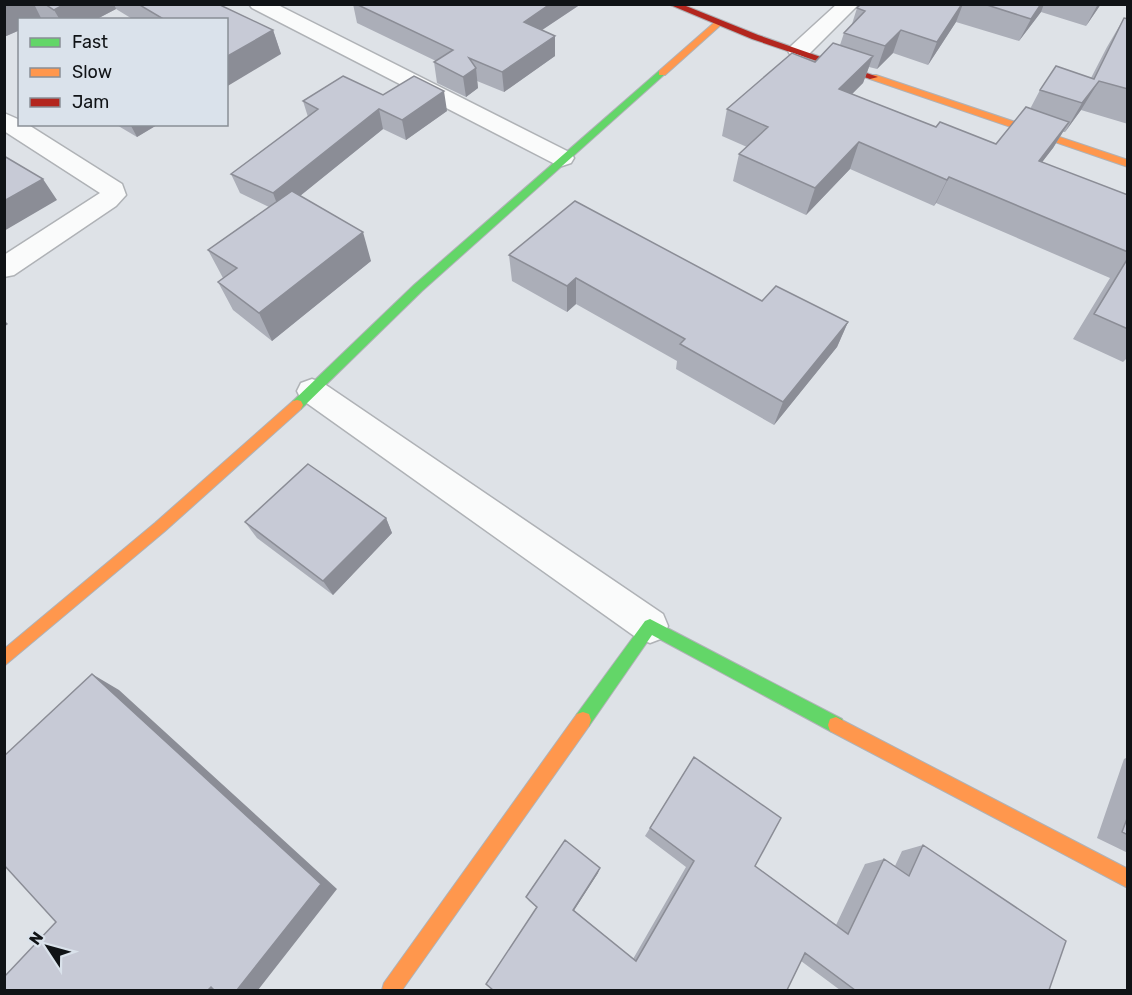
<svg xmlns="http://www.w3.org/2000/svg" width="1132" height="995" viewBox="0 0 1132 995" font-family="Rubik,sans-serif">
  <rect width="100%" height="100%" fill="#dee2e7"/>
  <g fill="none" stroke-linecap="round" stroke-linejoin="round">
    <defs>
      <path id="street" d="M249 4H276L571 153 574 158 571 163 562 166 553 163 252 8Z
        M837 4H859L807 56 799 57 791 56 788 51 791 46Z
        M4 113 20 120V124H27L122 184 126 195 116 206 14 275 4 277V255L100 193 4 131Z
        M312 379 323 383 663 614 668 626 663 638 650 643 637 638 301 399 297 391 301 383Z"/>
      <path id="fast" d="M659 71 666 73 422 291 301 409H293L291 405 293 401 414 285Z
        M650 619 842 719 844 725 842 731 836 733 830 731 652 635 589 726 583 728 577 726 575 720 577 714 645 621Z"/>
      <path id="slow" d="M716 21 723 23 665 75H659V71Z
        M870 75H876L1128 160V167L870 79Z
        M297 400 301 401 303 405 301 409 165 531 4 666V649L155 523 293 401Z
        M583 712 589 714 591 720 589 726 402 990H382L384 983 577 714Z
        M836 717 1128 869V888L830 731 828 725 830 719Z"/>
      <path id="jam" d="M668 4H681L758 35 878 77 870 79 752 39Z"/>
    </defs>
    <!-- street casing -->
    <use href="#street" stroke="#afb2b6" stroke-width="3"/>
    <!-- fast casing -->
    <use href="#fast" stroke="#afb2b6" stroke-width="2"/>
    <!-- slow casing -->
    <use href="#slow" stroke="#afb2b6" stroke-width="2"/>
    <!-- jam casing -->
    <use href="#jam" stroke="#afb2b6" stroke-width="2"/>
    <!-- street -->
    <use href="#street" fill="#fafbfb" fill-rule="evenodd"/>
    <!-- fast -->
    <use href="#fast" fill="#63d668" fill-rule="evenodd"/>
    <!-- slow -->
    <use href="#slow" fill="#ff974d" fill-rule="evenodd"/>
    <!-- jam -->
    <use href="#jam" fill="#b3261e" fill-rule="evenodd"/>
  </g>
  <!-- wall -->
  <path fill="#abaeb8" d="M4 4H218L273 30 281 54 226 20H134L116 9 95 20H20V30L4 37Z
    M353 4H581L542 30 555 36V56L504 92 477 81 478 88 466 97 437 83 434 62 436 61 357 23Z
    M861 4H1101L1086 26 1041 12 1019 41 956 22 928 65 893 53 877 69 869 67 863 83 852 94 936 127 996 144 1030 109 1040 90 1091 78 1107 47 1124 18 1128 19V124L1081 110 1065 132H1063L1053 148 1042 162 1128 196V357L1123 362 1073 339 1110 278 936 203 934 206 850 169 806 215 733 181 739 154 747 147 722 136 727 109 815 62 840 45 844 33 852 24 857 8Z
    M383 95 447 111 406 140 383 129 300 196 371 261 272 341 233 310 218 282 223 278 208 250 269 207 240 193 231 174 308 117 303 101Z
    M115 124H164L161 126 157 125 137 137Z
    M509 255 762 301 848 322 837 347 774 425 676 369 677 361 576 304 567 312 512 281Z
    M386 518 392 533 333 595 257 538 245 522Z
    M694 757 755 866 836 925 865 864 884 859 895 866 902 851 923 845 1049 990H840L801 961 493 990 537 908 529 901 526 897 598 873 574 910 633 959 686 867 645 836Z
    M1128 757V853L1097 838 1124 759Z"/>
  <!-- shaded-wall -->
  <path fill="#8b8d96" d="M10 4H34L42 20H20V30L4 37V7Z
    M65 4H114L116 9 95 20H60L54 10Z
    M550 4H581L524 42V22Z
    M962 4H963L956 22 928 65 937 42Z
    M1041 4H1044L1041 12 1019 41 1031 19Z
    M1098 4H1101L1086 26Z
    M273 30 281 54 226 87V57Z
    M901 30 893 53 877 69 885 46Z
    M555 36V56L504 92 502 72Z
    M873 56 863 83 831 115 839 89Z
    M476 68 478 88 466 97 463 77Z
    M1099 81 1081 110 1065 132 1082 103Z
    M444 91 447 111 406 140 402 120Z
    M379 109 383 129 280 212 273 193Z
    M1069 122 1053 148 1023 187 1039 161Z
    M130 124H157V125L137 137Z
    M859 142 850 169 806 215 815 188Z
    M949 177 936 203 934 206 947 180Z
    M43 179 57 200 4 231V201Z
    M363 232 371 261 272 341 259 313Z
    M576 278V304L567 312V286Z
    M4 320 8 324 4 327Z
    M848 322 837 347 774 425 783 402Z
    M386 518 392 533 333 595 323 581Z
    M92 674 119 690 337 889 258 990H237Z
    M600 868 598 873 573 912V910Z"/>
  <!-- building -->
  <path fill="#c7cad6" stroke="#8b8d96" stroke-width="1.5" d="M45 4H65L54 10Z
    M138 4H218L273 30 226 57V20H165Z
    M356 4H550L524 22 555 36 502 72 469 58 476 68 463 77 434 62 453 50Z
    M861 4H962L937 42 901 30 885 46 844 33 865 11 857 8Z
    M984 4H1041L1031 19Z
    M1124 18 1128 19V89L1099 81 1082 103 1040 90 1056 66 1094 79Z
    M833 43 873 56 839 89 936 127 940 122 996 144 1026 107 1069 122 1039 161 1128 195V252L949 177 947 180 859 142 815 188 739 154 768 127 727 109 792 53 815 62Z
    M343 76 383 95 414 76 444 91 402 120 379 109 273 193 231 174 318 109 303 101Z
    M4 156 43 179 4 201Z
    M292 191 363 232 259 313 218 282 237 268 208 250Z
    M575 201 762 301 776 286 848 322 783 402 680 344 685 339 576 278 567 286 509 255Z
    M1128 258V329L1094 314Z
    M308 464 386 518 323 581 245 522Z
    M92 674 321 884 237 990H214L211 987 208 990H4V977L56 922 4 865V756Z
    M694 757 781 818 755 866 848 934 884 859 909 876 923 845 1066 941 1049 990H855L805 953 787 990H493L486 984 537 907 526 897 565 840 600 868 573 910 636 961 694 861 650 828Z
    M1128 816V835L1122 832Z"/>
  <!-- border -->
  <rect width="1132" height="995" fill="none" stroke="#101316" stroke-width="12"/>
  <!-- legend -->
  <rect x="18" y="18" width="210" height="108" fill="#dae2eb" stroke="#898f96" stroke-width="1.5"/>
  <rect x="30" y="38" width="30" height="9" fill="#63d668" stroke="#898f96" stroke-width="1.5"/>
  <text x="72" y="48" font-size="18" fill="#101316">Fast</text>
  <rect x="30" y="68" width="30" height="9" fill="#ff974d" stroke="#898f96" stroke-width="1.5"/>
  <text x="72" y="78" font-size="18" fill="#101316">Slow</text>
  <rect x="30" y="98" width="30" height="9" fill="#b3261e" stroke="#898f96" stroke-width="1.5"/>
  <text x="72" y="108" font-size="18" fill="#101316">Jam</text>
  <!-- north arrow -->
  <g transform="translate(48 947) rotate(306)" stroke="#dae2eb" stroke-width="4.5" paint-order="stroke">
  <path d="M0-4.5L10 22L0 15L-10 22Z" fill="#101316"/>
  <text y="-9" font-size="16" font-weight="bold" text-anchor="middle" fill="#101316">N</text>
  </g>
</svg>
